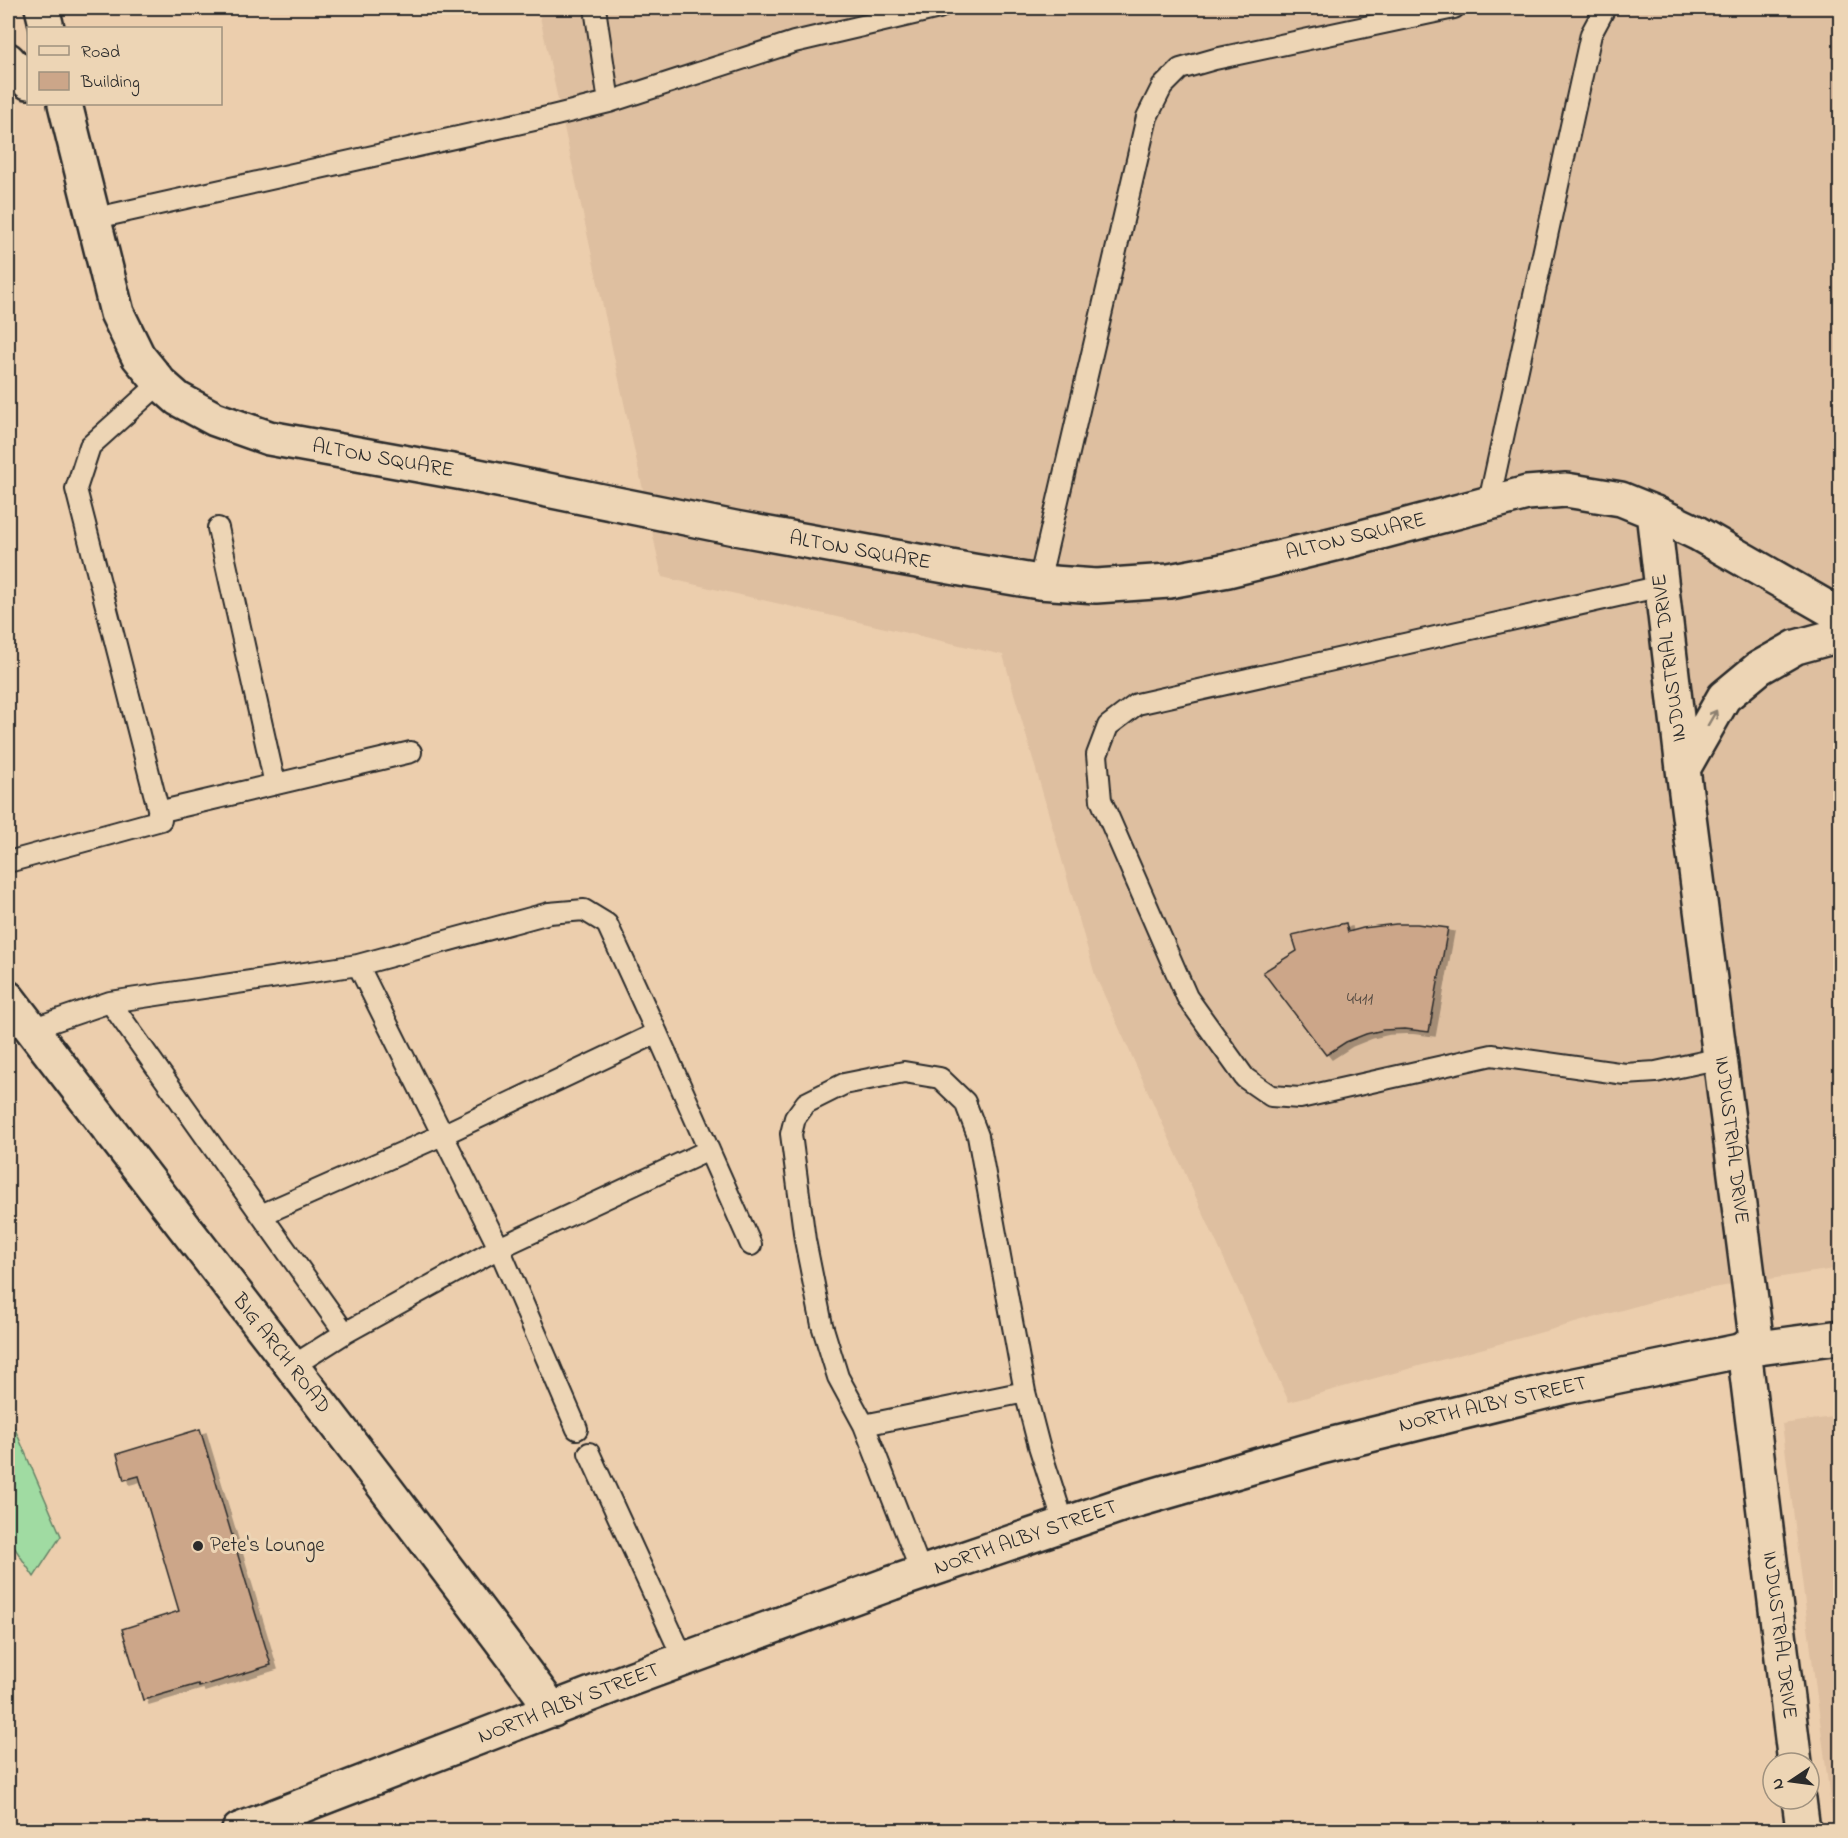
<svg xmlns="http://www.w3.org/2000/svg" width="1848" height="1838" viewBox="0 0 1848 1838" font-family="'Indie Flower',sans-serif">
  <defs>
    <filter id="shadow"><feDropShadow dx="6" dy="4" stdDeviation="0" flood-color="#0004"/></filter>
  </defs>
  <rect width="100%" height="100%" fill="#eccead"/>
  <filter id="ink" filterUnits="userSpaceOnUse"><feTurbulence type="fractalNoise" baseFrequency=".0167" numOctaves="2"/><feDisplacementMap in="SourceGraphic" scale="12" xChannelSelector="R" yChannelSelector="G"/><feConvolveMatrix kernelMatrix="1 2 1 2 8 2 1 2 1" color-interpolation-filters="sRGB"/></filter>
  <g filter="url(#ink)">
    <!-- built -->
    <path fill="#debfa0" d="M538 8H1840V1268L1687 1292 1289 1402 1095 975 1003 655 662 577Z
      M1840 1416V1830H1834L1782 1424Z"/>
    <!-- green -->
    <path fill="#a0dba2" stroke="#668366" stroke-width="1.5" d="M8 1413 61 1536 34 1577 8 1538Z"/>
    <!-- building -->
    <path fill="#cca689" stroke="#2b2b2b" stroke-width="1.5" filter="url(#shadow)" d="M1346 923 1348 932 1363 928 1396 924H1417L1448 928 1429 1032 1405 1029 1383 1030 1366 1034 1346 1042 1326 1055 1263 972 1297 951 1292 935Z
      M1840 1039V1077L1836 1041Z
      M200 1429 271 1665 199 1687 198 1684 143 1700 122 1629 179 1611 139 1476 124 1480 117 1454Z"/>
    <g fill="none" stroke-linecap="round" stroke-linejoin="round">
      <defs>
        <path id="service" d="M595 8 609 102
          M92 219 552 116 609 102 794 42 939 8
          M1489 502 1591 34 1605 8
          M218 528 275 784
          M1039 582 1147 117 1162 87 1180 69 1215 59 1454 8
          M1662 586 1137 704 1108 726 1097 755 1101 800 1187 997 1245 1078 1271 1096 1300 1098 1492 1055 1625 1074 1656 1072 1721 1058
          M158 812 411 752
          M8 862 161 820 76 489 90 446 160 383
          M358 965 499 1248 709 1150
          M110 1002 358 965 549 913 584 910 607 924 657 1033 751 1245
          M31 1029 110 1002 345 1333
          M261 1215 442 1135 657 1033
          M291 1367 345 1333 499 1248 577 1429
          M864 1425 838 1377 822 1325 805 1240 791 1134 795 1118 806 1103 844 1084 904 1072 940 1078 965 1102 978 1136 1025 1392
          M589 1453 684 1660
          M922 1574 864 1425 1025 1392 1039 1446 1064 1524"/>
        <path id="minor" d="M42 8 47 28
          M8 60 28 82
          M65 104 117 313 138 356 160 383 178 399 215 419 269 438 463 473 735 528 973 571 1039 582 1096 586 1169 581 1228 570 1355 539 1527 493 1566 490 1621 499 1653 512 1697 533 1840 615
          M1653 512 1683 769 1756 1338 1744 1350 1795 1763
          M1683 769 1724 697 1759 668 1796 647 1840 635
          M8 998C190 1236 375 1470 553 1710
          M1799 1799 1803 1830"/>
        <path id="tertiary" d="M239 1830 633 1678 892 1583 1124 1504 1321 1447 1565 1387 1744 1350 1840 1337"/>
      </defs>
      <!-- service casing -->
      <use href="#service" stroke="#2b2b2b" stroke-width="24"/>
      <!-- minor casing -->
      <use href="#minor" stroke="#2b2b2b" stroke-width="38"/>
      <!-- tertiary casing -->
      <use href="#tertiary" stroke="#2b2b2b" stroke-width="38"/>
      <!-- service -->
      <use href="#service" stroke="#edd5b5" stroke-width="20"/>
      <!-- minor -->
      <use href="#minor" stroke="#edd5b5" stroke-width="33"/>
      <!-- tertiary -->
      <use href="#tertiary" stroke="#edd5b5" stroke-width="33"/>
    </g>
    <!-- one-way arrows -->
    <defs><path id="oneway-shaft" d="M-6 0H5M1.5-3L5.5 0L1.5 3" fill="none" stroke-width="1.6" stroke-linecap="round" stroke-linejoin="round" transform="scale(1.5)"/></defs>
    <use stroke="#8c8070" href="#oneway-shaft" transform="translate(1712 718) rotate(-60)"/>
  </g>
  <!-- markers -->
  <circle fill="#2b2b2b" stroke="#edd5b5" stroke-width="2" cx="198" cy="1546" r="6"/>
  <g text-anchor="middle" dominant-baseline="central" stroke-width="6" stroke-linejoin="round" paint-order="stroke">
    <!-- number labels -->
    <g font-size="18" fill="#534a42">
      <text x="1360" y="1000">4411</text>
    </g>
    <!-- street labels -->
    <g font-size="21" fill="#2b2b2b" stroke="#edd5b5">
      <text transform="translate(383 459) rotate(10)">ALTON SQUARE</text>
      <text transform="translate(1356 537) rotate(-14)">ALTON SQUARE</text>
      <text transform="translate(860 551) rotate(10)">ALTON SQUARE</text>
      <text transform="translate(1670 658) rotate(-97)">INDUSTRIAL DRIVE</text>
      <text transform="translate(1731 1140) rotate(83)">INDUSTRIAL DRIVE</text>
      <text transform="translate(281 1354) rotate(52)">BIG ARCH ROAD</text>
      <text transform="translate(1493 1405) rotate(-13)">NORTH ALBY STREET</text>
      <text transform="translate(1026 1538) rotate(-19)">NORTH ALBY STREET</text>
      <text transform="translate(1779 1635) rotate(83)">INDUSTRIAL DRIVE</text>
      <text transform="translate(569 1704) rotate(-21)">NORTH ALBY STREET</text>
    </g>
    <!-- poi labels -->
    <g font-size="21" fill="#2b2b2b" stroke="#edd5b5" text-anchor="start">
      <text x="210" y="1546">Pete's Lounge</text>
    </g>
  </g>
  <!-- margin -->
  <rect width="1848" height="1838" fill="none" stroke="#edd5b5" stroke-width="30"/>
  <rect x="15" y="15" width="1818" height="1808" fill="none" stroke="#2b2b2b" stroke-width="2" filter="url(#ink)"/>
  <!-- legend -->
  <rect x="27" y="27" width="195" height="78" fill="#edd5b5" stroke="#9f917e" stroke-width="1.5"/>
  <rect x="39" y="46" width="30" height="9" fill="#edd5b5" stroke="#9f917e" stroke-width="1.5"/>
  <text x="81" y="57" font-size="18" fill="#2b2b2b">Road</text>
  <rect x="39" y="72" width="30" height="18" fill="#cca689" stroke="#9f917e" stroke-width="1.5"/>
  <text x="81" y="87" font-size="18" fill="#2b2b2b">Building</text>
  <!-- north arrow -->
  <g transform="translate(1791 1781) rotate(257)"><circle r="28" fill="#edd5b5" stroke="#9f917e" stroke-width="1.5"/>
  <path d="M0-4.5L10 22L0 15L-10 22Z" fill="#2b2b2b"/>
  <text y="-9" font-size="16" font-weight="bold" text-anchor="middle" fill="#2b2b2b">N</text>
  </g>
</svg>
